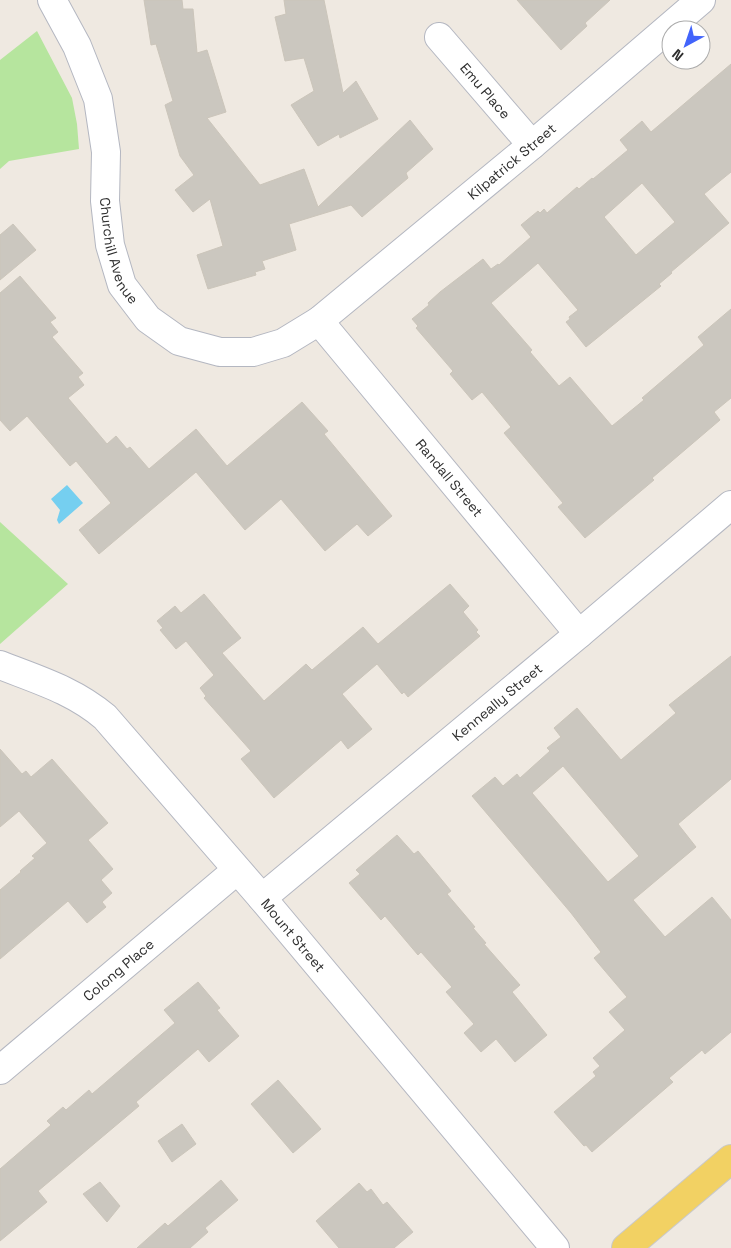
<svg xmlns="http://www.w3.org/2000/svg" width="731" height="1248" viewBox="0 0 731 1248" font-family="'Space Grotesk',sans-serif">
  <rect width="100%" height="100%" fill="#efe9e1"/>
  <!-- green -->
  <path fill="#b6e59e" d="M37 31 72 98 77 124 79 149 9 161 0 169V60Z
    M0 522 68 584 0 644Z"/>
  <!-- water -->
  <path fill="#75cff0" d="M67 485 83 503 59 524 57 520 60 510 51 499Z"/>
  <!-- building -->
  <path fill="#cbc7bf" stroke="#cbc5ba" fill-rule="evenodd" d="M144 0H182L183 9H193L197 53 207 50 226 112 207 118 260 185 304 169 318 207 410 120 433 149 406 173 408 178 362 217 351 205 289 224 296 250 262 261 265 269 255 272 256 275 208 289 197 255 223 246 210 199 193 212 175 190 194 175 180 156 165 105 173 101 156 44 151 45Z
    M284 0H324L343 93 356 81 378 119 340 138 339 134 318 146 291 105 314 91 304 58 285 61 275 17 286 14Z
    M517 0H610L585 23 587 26 561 50Z
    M731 64V172L704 194 729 223 671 272 672 273 659 284 661 286 586 347 566 322 570 319 569 317 578 310 538 263 491 303 532 350 530 352 559 386 570 377 612 426 644 400 642 398 704 345 698 337 731 309V398L714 412 720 420 652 478 654 480 585 538 558 507 563 503 504 433 511 427 482 392 472 400 450 374 453 371 416 328 418 326 412 319 429 305 428 303 440 292 483 259 491 269 498 264 499 265 531 237 521 225 538 211 540 213 544 209 547 213 577 187 579 189 592 178 593 179 628 150 620 140 642 121 651 132ZM642 183 675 222 636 255 604 217Z
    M13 224 36 250 0 280V235Z
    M20 276 56 318 50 322 58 332 52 337 83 373 78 377 84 385 68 398 107 444 116 436 127 449 130 447 149 469 196 429 227 466 302 402 328 431 324 434 392 516 368 536 357 524 325 551 281 499 245 530 196 472 99 554 79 530 111 503 76 461 70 466 27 416 10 431 0 420V293Z
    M450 584 469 606 463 612 478 630 476 632 480 636 408 697 404 692 402 694 377 664 342 694 372 729 348 749 341 740 274 798 241 759 251 751 204 698 206 696 200 688 214 675 186 641 176 649 160 630 163 628 157 621 175 606 181 613 204 594 241 638 222 653 264 701 306 664 312 670 363 627 378 644Z
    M731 656V779L678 824 696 847 633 900 665 937 712 897 731 920V1032L705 1054 702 1050 669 1078 673 1082 592 1152 586 1145 584 1146 554 1112 596 1076 593 1072 600 1066 593 1058 625 1030 609 1012 627 997 594 958 601 952 571 913 472 796 495 777 503 786 517 774 520 778 550 751 547 748 561 737 554 728 577 708 621 760 676 713 669 705ZM563 766 639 856 608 882 532 793Z
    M0 749 22 774 26 771 31 777 52 759 108 823 88 840 113 869 101 880 112 893 102 902 106 907 87 923 68 901 0 959V890L21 872 20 871 35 858 32 856 47 843 19 811 0 827Z
    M397 835 414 854 418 851 451 891 447 894 475 927 473 928 486 943 484 944 520 985 512 992 547 1035 515 1062 496 1039 481 1052 464 1033 474 1024 446 992 452 987 421 952 418 955 385 916 381 920 349 883 360 874 356 870Z
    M198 982 220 1008 217 1010 239 1036 209 1062 198 1049 136 1102 139 1106 38 1191 47 1202 0 1241V1169L51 1125 47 1121 63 1107 66 1110 89 1090 92 1094 175 1023 164 1010Z
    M278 1080 321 1129 293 1153 251 1104Z
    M182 1124 196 1144 172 1162 158 1141Z
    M221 1180 238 1200 205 1228 208 1232 190 1248H137L165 1223 168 1226Z
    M100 1182 120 1206 107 1222 83 1194Z
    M359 1183 367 1192 371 1189 383 1205 387 1202 413 1232 394 1248H339L316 1221Z"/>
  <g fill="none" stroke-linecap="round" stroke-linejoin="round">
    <defs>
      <g id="minor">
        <path id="s1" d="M52 0 77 46 98 99 106 152 105 201 110 245 122 285 148 319 179 341 220 352H253L283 343 319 321 532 145 701 0"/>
        <path id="s2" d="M439 37 532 145"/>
        <path id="s3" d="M319 321 579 634"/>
        <path id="s4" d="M0 665C38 680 73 690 105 717L262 898 555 1248"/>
        <path id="s5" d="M262 898 579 634 731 505"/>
        <path id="s6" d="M0 1070 237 870"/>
      </g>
      <path id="major" d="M626 1248 731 1159"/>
    </defs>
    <!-- minor casing -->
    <use href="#minor" stroke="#b4b7c1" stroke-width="30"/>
    <!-- major casing -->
    <use href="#major" stroke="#c9c9c9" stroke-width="30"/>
    <!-- minor -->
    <use href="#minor" stroke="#fff" stroke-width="28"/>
    <!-- major -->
    <use href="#major" stroke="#f2d163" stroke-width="28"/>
  </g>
  <g text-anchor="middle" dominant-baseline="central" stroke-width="4" stroke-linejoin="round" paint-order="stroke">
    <!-- street labels -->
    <g font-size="14" fill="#2e2e2e" stroke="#fff">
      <text stroke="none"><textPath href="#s2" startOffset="71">Emu Place</textPath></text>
      <text stroke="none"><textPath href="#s1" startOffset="778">Kilpatrick Street</textPath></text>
      <text stroke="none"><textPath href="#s1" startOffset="264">Churchill Avenue</textPath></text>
      <text stroke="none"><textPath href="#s3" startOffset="204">Randall Street</textPath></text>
      <text stroke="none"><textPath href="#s5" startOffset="306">Kenneally Street</textPath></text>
      <text stroke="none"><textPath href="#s4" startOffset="406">Mount Street</textPath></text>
      <text stroke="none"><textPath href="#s6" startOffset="155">Colong Place</textPath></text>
    </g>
  </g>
  <!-- north arrow -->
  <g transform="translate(686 45) rotate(220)"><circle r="24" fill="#ffffff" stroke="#ababab"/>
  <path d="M0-4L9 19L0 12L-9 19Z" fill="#4264fb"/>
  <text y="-8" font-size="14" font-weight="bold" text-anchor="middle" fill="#2e2e2e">N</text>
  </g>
</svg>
